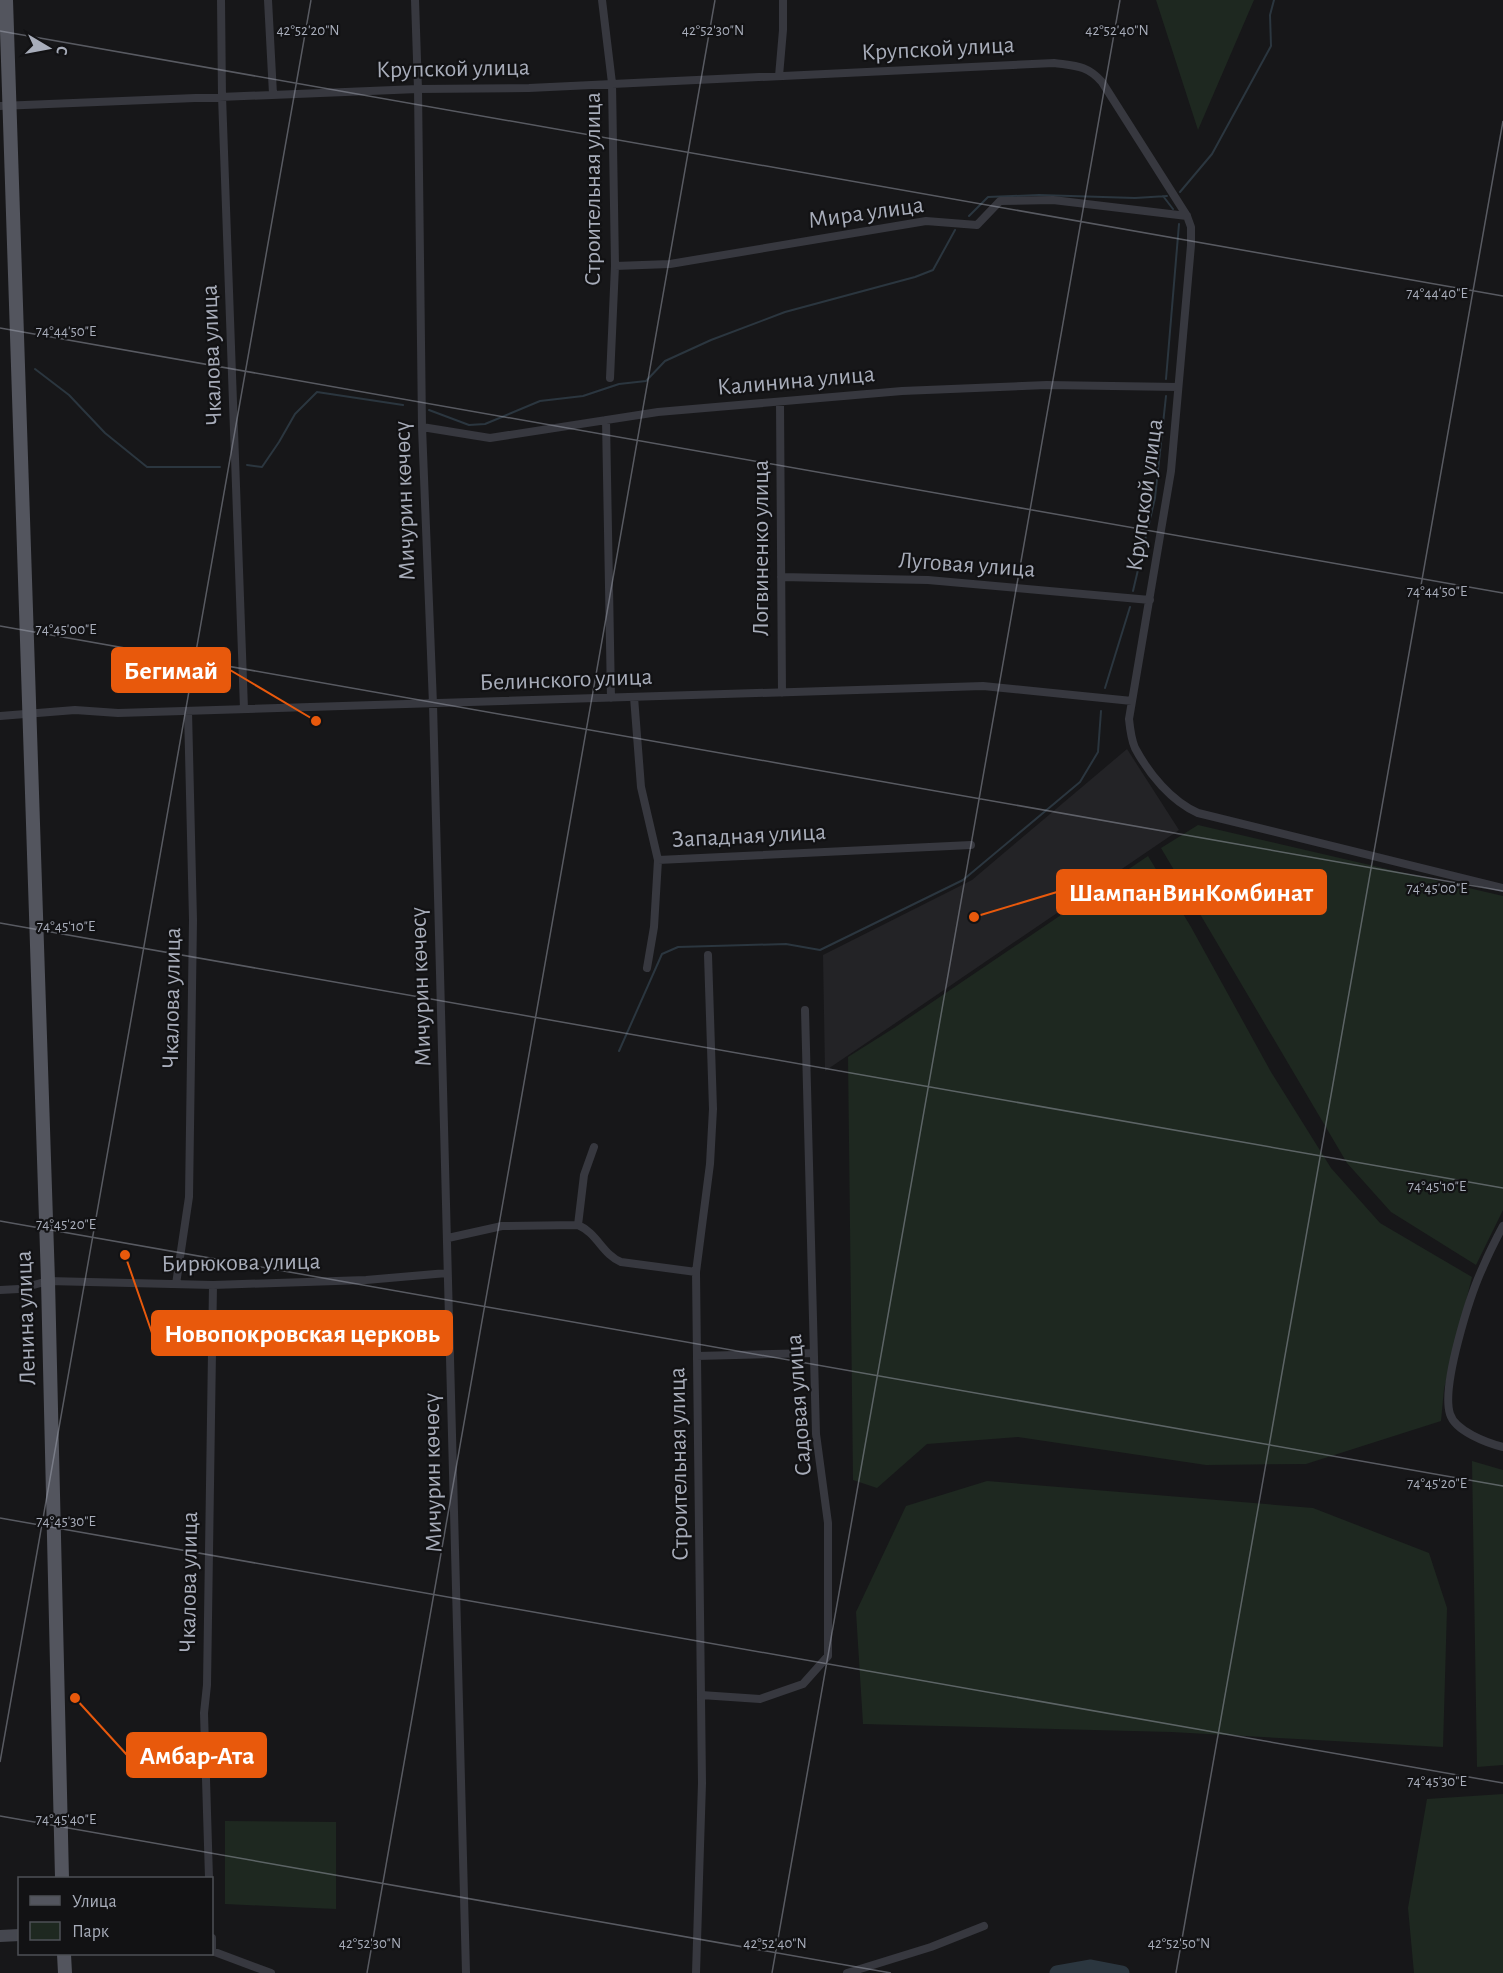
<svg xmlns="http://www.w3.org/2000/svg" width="1503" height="1973" viewBox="0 0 1503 1973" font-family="'Alegreya Sans',sans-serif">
  <rect width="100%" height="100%" fill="#171719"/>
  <!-- built -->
  <path fill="#232326" d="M1127 749 1179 830 825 1071 823 955 972 880Z"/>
  <!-- green -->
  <path fill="#1e2820" d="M1156 0H1254L1198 130Z
    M1198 825 1503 896V1210L1476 1265 1391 1212 1347 1163 1161 848Z
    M1148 856 1191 927 1271 1072 1331 1168 1380 1223 1472 1277 1444 1389 1441 1421 1306 1464 1206 1465 1018 1437 927 1444 877 1488 853 1480 848 1057 894 1028Z
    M1472 1461 1503 1470V1765L1477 1767Z
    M987 1481 1313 1508 1429 1553 1447 1608 1443 1747 1171 1732 863 1724 856 1612 906 1506Z
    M1503 1794V1973H1414L1408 1908 1427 1799Z
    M225 1821 336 1822V1909L225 1904Z"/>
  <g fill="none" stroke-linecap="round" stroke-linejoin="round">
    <!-- stream -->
    <path stroke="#2b363f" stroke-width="2" d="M1180 192 1212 154 1271 46 1270 15 1274 0
      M1163 196 1173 209
      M969 216 988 197 1039 195 1135 198 1167 196
      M35 369 69 395 105 433 147 467H220
      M1166 379 1179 224
      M429 410 469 425 485 424 540 401 583 396 619 384 646 381 665 361 711 340 785 312 915 277 933 270 955 230
      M247 465 262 467 279 442 295 414 317 392 403 405
      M1133 591 1155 498 1166 396
      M1105 688 1130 607
      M619 1051 662 954 678 947 786 944 820 950 963 880 1080 782 1098 752 1101 711"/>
    <!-- river -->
    <path stroke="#2b363f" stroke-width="15" d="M1057 1973 1091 1967 1122 1973"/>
    <!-- street -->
    <path stroke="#37383f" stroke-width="8" d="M221 0 222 96 244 709
      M268 0 273 94
      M415 0 418 89 422 427 433 704 466 1973
      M602 0 612 83 615 266 610 378
      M779 76 783 30V0
      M0 106 418 89 529 88 1054 63C1075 66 1087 65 1102 82L1187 216 1191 227V245L1171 471 1129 719C1130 729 1131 739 1135 748 1149 774 1171 801 1198 813L1503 888
      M615 266 670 264 926 221 977 225 1000 201 1053 200 1187 216
      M780 403 782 693
      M606 420 611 698
      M422 427 490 438 658 412 902 391 1047 385 1178 387
      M781 577 928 580 1150 600
      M634 697 641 787 658 860 971 845
      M0 716 75 710 118 713 983 686 1132 701
      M647 968 654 927 658 860
      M578 1225 584 1175 594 1147
      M1503 1226C1496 1239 1489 1253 1483 1267 1470 1295 1441 1386 1450 1414 1455 1431 1487 1443 1503 1447
      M448 1238 502 1226 578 1225C597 1233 603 1255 621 1262L696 1272
      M176 1284 189 1197 193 920 188 711
      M0 1290 19 1289 48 1281 213 1285 366 1280 447 1273
      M697 1356 814 1353
      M701 1695 760 1699 803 1684 828 1656V1523L816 1434 805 1010
      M209 1878 204 1713 207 1685 213 1285
      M212 1938V1951
      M212 1951 271 1973
      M696 1973 702 1783 696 1272 710 1164 713 1109 708 955
      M847 1973 931 1947 984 1926"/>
    <!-- secondary -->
    <path stroke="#45474f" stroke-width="12" d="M0 1936 20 1935"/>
    <!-- primary -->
    <path stroke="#53555e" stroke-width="14" d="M6 0 48 1281 62 1878
      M64 1954 65 1973"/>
  </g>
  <!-- ticks -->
  <path fill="none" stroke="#a8adba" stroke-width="1.5" stroke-opacity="0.45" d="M0 31 1503 296M0 328 1503 593M0 626 1503 891M0 923 1503 1188M0 1221 1503 1486M0 1518 1503 1783M0 1762 311 0M0 1816 891 1973M367 1973 715 0M772 1973 1120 0M1176 1973 1503 121"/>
  <g text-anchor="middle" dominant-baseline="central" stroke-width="4.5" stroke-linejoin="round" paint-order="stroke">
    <!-- street labels -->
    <g font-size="24" fill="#a8adba" stroke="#121214">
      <text transform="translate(938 49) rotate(-3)">Крупской улица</text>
      <text transform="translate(453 69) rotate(-1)">Крупской улица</text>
      <text transform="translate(593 189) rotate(-90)">Строительная улица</text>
      <text transform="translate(866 213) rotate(-8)">Мира улица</text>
      <text transform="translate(212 355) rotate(-92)">Чкалова улица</text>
      <text transform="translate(796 381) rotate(-5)">Калинина улица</text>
      <text transform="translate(1145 495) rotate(-82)">Крупской улица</text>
      <text transform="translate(405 501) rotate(-92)">Мичурин көчөсү</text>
      <text transform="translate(761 548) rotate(-90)">Логвиненко улица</text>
      <text transform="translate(967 565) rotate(4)">Луговая улица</text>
      <text transform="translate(566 680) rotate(-2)">Белинского улица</text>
      <text transform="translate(749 836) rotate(-3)">Западная улица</text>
      <text transform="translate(421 987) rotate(-92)">Мичурин көчөсү</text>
      <text transform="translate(172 998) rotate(-89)">Чкалова улица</text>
      <text transform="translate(241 1263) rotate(-1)">Бирюкова улица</text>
      <text transform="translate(26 1318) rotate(-92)">Ленина улица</text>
      <text transform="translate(799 1405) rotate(-94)">Садовая улица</text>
      <text transform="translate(679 1464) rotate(-91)">Строительная улица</text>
      <text transform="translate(433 1473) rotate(-91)">Мичурин көчөсү</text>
      <text transform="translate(189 1582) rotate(-89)">Чкалова улица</text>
    </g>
  </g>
  <g font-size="15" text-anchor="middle" fill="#a8adba" stroke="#121214" stroke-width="4.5" stroke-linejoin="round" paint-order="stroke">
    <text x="308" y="35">42°52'20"N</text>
    <text x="713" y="35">42°52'30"N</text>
    <text x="1117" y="35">42°52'40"N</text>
    <text x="1437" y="298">74°44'40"E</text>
    <text x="66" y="336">74°44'50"E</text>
    <text x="1437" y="596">74°44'50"E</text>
    <text x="66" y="634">74°45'00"E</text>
    <text x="1437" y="893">74°45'00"E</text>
    <text x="66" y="931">74°45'10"E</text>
    <text x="1437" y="1191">74°45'10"E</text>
    <text x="66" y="1229">74°45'20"E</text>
    <text x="1437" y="1488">74°45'20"E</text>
    <text x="66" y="1526">74°45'30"E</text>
    <text x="1437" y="1786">74°45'30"E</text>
    <text x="66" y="1824">74°45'40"E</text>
    <text x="370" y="1948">42°52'30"N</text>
    <text x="775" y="1948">42°52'40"N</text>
    <text x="1179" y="1948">42°52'50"N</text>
  </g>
  <!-- callouts -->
  <path fill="none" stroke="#e8590c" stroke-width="2" d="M316 721L230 670M974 917L1057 892M125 1255L152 1333M75 1698L127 1755"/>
  <g fill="#e8590c" stroke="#121214" stroke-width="2">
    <circle cx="316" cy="721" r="6"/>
    <circle cx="974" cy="917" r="6"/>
    <circle cx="125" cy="1255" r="6"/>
    <circle cx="75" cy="1698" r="6"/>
  </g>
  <g fill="#e8590c" stroke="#e8590c" stroke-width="2">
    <rect x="112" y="648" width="118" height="44" rx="6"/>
    <rect x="1057" y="870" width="269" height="44" rx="6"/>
    <rect x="152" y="1311" width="300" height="44" rx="6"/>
    <rect x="127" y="1733" width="139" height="44" rx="6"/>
  </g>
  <g font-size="26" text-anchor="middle" font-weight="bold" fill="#fff">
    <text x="171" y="679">Бегимай</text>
    <text x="1191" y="901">ШампанВинКомбинат</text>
    <text x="302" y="1342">Новопокровская церковь</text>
    <text x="197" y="1764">Амбар-Ата</text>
  </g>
  <!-- legend -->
  <rect x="18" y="1877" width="195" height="78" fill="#121214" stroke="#4e5056" stroke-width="1.5"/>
  <rect x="30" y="1896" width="30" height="9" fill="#53555e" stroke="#4e5056" stroke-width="1.5"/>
  <text x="72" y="1907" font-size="18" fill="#a8adba">Улица</text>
  <rect x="30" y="1922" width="30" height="18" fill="#1e2820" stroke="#4e5056" stroke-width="1.5"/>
  <text x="72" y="1937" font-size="18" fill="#a8adba">Парк</text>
  <!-- north arrow -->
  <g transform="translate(48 48) rotate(100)" stroke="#121214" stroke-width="4.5" paint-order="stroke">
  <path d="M0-4.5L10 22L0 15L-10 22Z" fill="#a8adba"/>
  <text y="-9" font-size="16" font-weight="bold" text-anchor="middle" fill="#a8adba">С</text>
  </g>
</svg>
